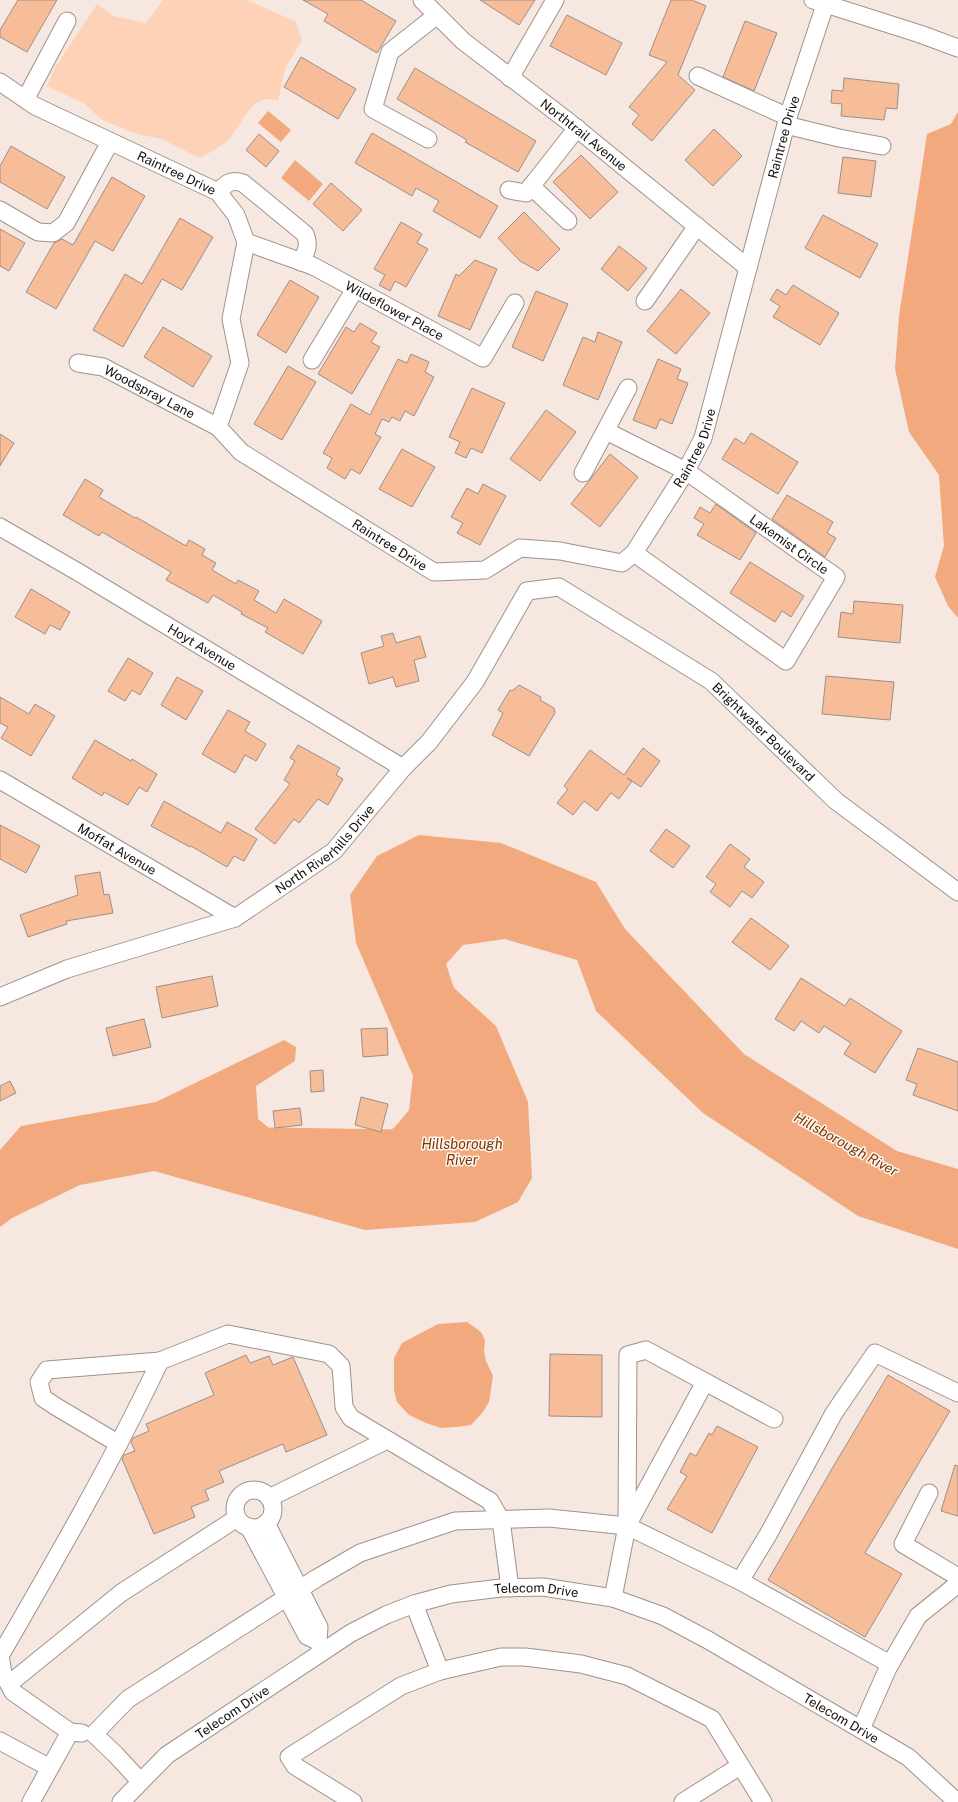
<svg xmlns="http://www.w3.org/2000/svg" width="958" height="1802" viewBox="0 0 958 1802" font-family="'Public Sans',sans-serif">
  <rect width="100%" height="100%" fill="#f6e8e0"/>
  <!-- green -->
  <path fill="#fdd2b7" d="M163 0H248L296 22 302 40 285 69 278 101C251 91 244 123 229 139 221 147 209 153 200 158L161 139 133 133 101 119 85 104 47 86 55 68 97 4 114 16 146 23Z"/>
  <!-- water -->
  <path fill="#f1a97d" d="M268 111 291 130 281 142 258 123Z
    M958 112V618L948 606 935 577 944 546 939 475 909 432 895 369 899 316 927 134 951 124Z
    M295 160 323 184 309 201 281 178Z
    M419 835 501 843 596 882 625 929 744 1054 897 1151 958 1169V1249L858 1216 703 1113 596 1011 577 960 505 939 463 945 446 964 454 988 496 1026 528 1102 532 1178 518 1202 475 1222 365 1230 154 1171 80 1185 12 1218 0 1227V1150L21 1126 156 1102 284 1040 296 1047 295 1061 256 1086 258 1119 279 1136 373 1154 409 1110 413 1076 356 943 350 895 377 856Z
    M467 1322 481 1332 485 1340 484 1351 486 1361 493 1376 489 1402 483 1412 471 1425 457 1427 441 1428 426 1423 409 1415 397 1402 394 1391V1358L402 1343 438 1324Z"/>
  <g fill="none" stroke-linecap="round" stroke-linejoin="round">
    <!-- river -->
    <path stroke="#f1a97d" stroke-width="27" d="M272 1141 397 1143 413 1128"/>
  </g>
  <!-- building -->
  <path fill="#f7bd99" stroke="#9c8f87" d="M18 0H57L27 52 0 37V30Z
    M303 0H361L396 21 377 53 324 21 328 14Z
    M480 0H535L519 25Z
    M671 0H692L706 6 678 75 695 90 652 141 632 124 639 115 629 107 667 62 649 55Z
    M567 15 622 43 606 75 550 46Z
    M745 21 777 33 754 91 723 77Z
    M301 57 356 89 338 119 284 87Z
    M415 68 536 141 518 172 465 142 467 140 397 99Z
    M844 78 899 84 897 109 886 108 884 120 841 116 842 104 831 103 832 90 843 91Z
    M714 129 742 156 713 186 685 160Z
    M372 133 498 206 480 238 433 211 439 201 416 188 412 196 355 163Z
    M259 134 279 151 266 167 246 150Z
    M11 146 65 177 47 209 0 182V166Z
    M581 155 618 192 590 219 553 182Z
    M843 157 876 161 871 197 838 193Z
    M112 177 145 196 113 251 95 241 56 309 26 292 54 243 62 239 73 245Z
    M331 183 362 210 343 231 313 204Z
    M524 212 560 249 538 271 520 261 498 238Z
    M823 215 878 244 860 278 805 248Z
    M180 218 213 237 182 290 162 279 123 347 93 330 125 274 142 284Z
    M401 222 422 234 417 243 428 249 406 287 395 281 390 291 379 285 385 275 374 269Z
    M0 229 25 243 9 271 0 266Z
    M619 246 647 268 628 291 601 269Z
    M475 260 497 269 470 330 438 316 456 274 459 276Z
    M290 280 319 297 286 353 257 335Z
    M793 285 839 313 820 345 773 317 780 306 770 300 777 289 786 295Z
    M681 289 710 313 676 354 647 331Z
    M536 291 568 304 543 361 512 347Z
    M360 323 377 333 371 342 380 347 352 394 318 374 346 327 354 332Z
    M163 327 212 356 193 387 144 357Z
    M598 332 622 342 598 400 563 385 583 337 595 342Z
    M411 354 429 362 425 372 434 377 414 416 405 411 400 421 392 417 389 422 382 419 375 434 381 437 360 474 351 469 345 479 327 468 332 458 323 453 351 404 370 415 398 359 407 363Z
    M658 359 681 369 677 379 688 383 672 424 660 419 656 429 633 420Z
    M288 366 316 382 282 440 254 424Z
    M472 388 505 403 482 453 471 448 466 458 455 453 460 442 449 437Z
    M546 410 576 432 540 481 510 459Z
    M751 433 798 462 778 494 722 459 735 438 744 444Z
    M0 434 14 443 0 466Z
    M402 449 435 467 412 507 379 489Z
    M610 454 638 477 600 527 571 504Z
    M85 479 103 490 99 497 135 518 136 517 186 546 189 540 205 549 202 555 216 563 212 570 236 584 238 580 259 591 254 600 276 613 284 599 322 621 303 654 265 632 268 628 241 614 242 612 213 595 208 603 166 580 171 572 102 532 99 536 63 515Z
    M483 484 506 496 480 545 457 533 463 523 451 517 467 488 478 494Z
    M787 495 833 522 827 533 836 538 825 557 772 519Z
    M716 504 756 533 740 560 697 535 704 524 694 518 700 507 710 513Z
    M750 562 804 596 791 617 782 611 775 622 730 593Z
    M31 589 70 612 60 630 50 625 45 634 15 617Z
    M854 601 903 605 900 643 838 637 841 612 853 614Z
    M393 633 396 643 420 636 426 657 414 660 419 681 396 687 393 677 369 684 361 653 384 646 381 636Z
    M128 658 153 673 140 695 132 690 125 701 108 691Z
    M826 676 894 682 890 720 822 714Z
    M177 677 203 691 186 720 161 705Z
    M519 685 541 697 540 700 554 708 555 713 529 756 492 735 503 713 498 710 510 690 512 691Z
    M0 697 29 714 35 704 55 716 31 756 1 738 8 727 0 723Z
    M228 710 250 722 245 731 266 744 256 761 245 755 235 773 202 754Z
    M95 740 131 761 132 759 157 774 147 792 139 787 128 805 104 792 102 796 72 778Z
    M298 745 340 768 336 775 343 779 328 805 318 799 299 823 294 819 275 844 255 829 290 784 284 780 295 761 290 758Z
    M643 748 660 761 641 787 627 778 632 781 619 799 611 793 597 811 584 801 573 815 557 803 568 789 564 786 590 750 624 775Z
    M164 801 221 833 227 822 257 839 244 861 234 856 227 867 191 846 190 847 151 826Z
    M0 825 40 846 26 873 0 859Z
    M666 829 690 846 673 868 650 851Z
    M730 844 750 859 744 867 764 882 752 898 742 891 730 907 710 892 716 884 706 877Z
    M100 872 104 895 109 894 113 913 66 921 67 924 28 937 20 915 78 895 75 876Z
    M751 918 789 946 770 970 732 942Z
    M212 976 218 1006 162 1018 156 987Z
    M801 978 845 1006 850 998 902 1031 875 1073 844 1054 851 1043 824 1026 819 1033 801 1021 794 1031 775 1019Z
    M144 1019 151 1047 113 1056 106 1028Z
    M387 1028 388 1055 363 1057 361 1029Z
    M918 1048 958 1062V1111L913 1095 917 1084 906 1080Z
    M323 1070 324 1091 311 1092 310 1071Z
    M10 1081 16 1093 0 1101V1086Z
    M361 1097 388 1104 381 1132 355 1125Z
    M300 1108 302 1125 275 1128 273 1111Z
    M550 1354 602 1355V1417L549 1416Z
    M246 1355 250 1363 269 1356 273 1365 293 1357 327 1435 286 1452 283 1444 219 1471 224 1482 205 1490 209 1500 191 1507 195 1517 154 1534 122 1459 124 1455 135 1451 131 1442 133 1438 149 1431 146 1424 214 1395 205 1373Z
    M888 1375 950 1411 865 1553 902 1574 865 1637 768 1580 833 1467Z
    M717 1426 758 1447 712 1533 667 1509 687 1476 680 1472 690 1453 696 1456 709 1433 712 1435Z
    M955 1465 958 1466V1516L941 1511Z"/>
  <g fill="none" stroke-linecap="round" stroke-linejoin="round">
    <defs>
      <g id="minor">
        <path id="s1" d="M422 0 463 41 569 122 748 268"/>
        <path d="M813 0 920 34 958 48"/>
        <path d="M698 76 788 117"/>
        <path d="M510 78 555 0"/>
        <path id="s2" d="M0 82 35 106 218 192 236 215 246 242 231 319 240 363 218 427 241 452 434 572 485 570 520 548 560 551 622 563 634 553 686 471 703 438 788 117 825 5"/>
        <path d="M26 98 67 21"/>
        <path d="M786 125 839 138 882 146"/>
        <path d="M428 139 373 109 390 52 437 15"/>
        <path d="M531 186 568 221"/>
        <path d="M509 190 526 193 577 128"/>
        <path d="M218 192C227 183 231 179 243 183L305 234C310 245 306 252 301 262"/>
        <path d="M0 210 38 232 53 233 66 223 110 142"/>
        <path id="s3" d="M246 242 313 266 483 358 515 303"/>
        <path d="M645 301 697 226"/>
        <path d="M312 360 355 289"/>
        <path id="s4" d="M78 363 103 367 218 427"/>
        <path id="s5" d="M606 431 686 471 836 577 786 661 634 553"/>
        <path d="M583 473 628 388"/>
        <path id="s6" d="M0 527 78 572 403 768"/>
        <path id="s7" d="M0 780 235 918"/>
        <path id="s8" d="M0 997 67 969 235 918 334 851 403 768 429 742 475 682 527 591 559 587 711 681 836 801 958 892"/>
        <path d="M119 1444 55 1406 43 1398 39 1382 47 1370 160 1361"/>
        <circle cx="254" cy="1509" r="19"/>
        <path d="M929 1493 903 1544 958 1577"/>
        <path d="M269 1498 387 1440"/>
        <path d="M266 1523 319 1627 318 1641 322 1652"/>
        <path d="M628 1524 705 1382"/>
        <path d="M249 1527 307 1636 318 1641"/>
        <path d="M740 1581 890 1664"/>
        <path d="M613 1598 627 1526 628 1355 646 1350 774 1419"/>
        <path d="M414 1604 440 1671 501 1657H525L581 1664 627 1676 712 1719 763 1802"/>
        <path d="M9 1684 121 1593 237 1518"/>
        <path d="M861 1729 888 1668 918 1616 954 1587 958 1586"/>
        <path d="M70 1732 13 1692 3 1673 0 1656C56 1559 112 1462 160 1361L228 1334 329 1354 341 1366 344 1407 351 1418 490 1501 501 1520 510 1588"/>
        <path d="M0 1741 50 1768"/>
        <path d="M140 1781 116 1755 94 1734 128 1699 317 1578 360 1553 455 1521 549 1518 627 1526 740 1581 769 1533 834 1413 875 1353 958 1393"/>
        <path d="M31 1802 70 1732 82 1733"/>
        <path id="s9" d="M121 1802 167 1755 351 1633 386 1615 414 1604 451 1594 501 1588 543 1587 613 1598 663 1616 708 1640 908 1757 957 1802"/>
        <path d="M353 1802 295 1766 289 1757 401 1686 440 1671"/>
        <path d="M683 1802 740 1766"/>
      </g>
    </defs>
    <!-- minor casing -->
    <use href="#minor" stroke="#9f928a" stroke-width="19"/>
    <!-- minor -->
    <use href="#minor" stroke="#fff" stroke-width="17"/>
  </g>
  <g text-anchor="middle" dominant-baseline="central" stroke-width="3" stroke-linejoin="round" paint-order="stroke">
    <!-- street labels -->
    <g font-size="13" fill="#15100e" stroke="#fff6f1">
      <text stroke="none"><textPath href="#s1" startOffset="211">Northtrail Avenue</textPath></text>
      <text stroke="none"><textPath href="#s2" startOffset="1412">Raintree Drive</textPath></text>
      <text stroke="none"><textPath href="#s2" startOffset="199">Raintree Drive</textPath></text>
      <text stroke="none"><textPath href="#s3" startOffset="164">Wildeflower Place</textPath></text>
      <text stroke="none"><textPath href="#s4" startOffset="78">Woodspray Lane</textPath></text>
      <text stroke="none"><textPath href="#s2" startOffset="1088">Raintree Drive</textPath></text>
      <text stroke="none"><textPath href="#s5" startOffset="216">Lakemist Circle</textPath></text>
      <text stroke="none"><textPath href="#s2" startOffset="703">Raintree Drive</textPath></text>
      <text stroke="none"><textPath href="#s6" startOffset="235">Hoyt Avenue</textPath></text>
      <text stroke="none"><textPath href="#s8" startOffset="977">Brightwater Boulevard</textPath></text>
      <text stroke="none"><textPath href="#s8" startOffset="362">North Riverhills Drive</textPath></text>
      <text stroke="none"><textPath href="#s7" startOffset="136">Moffat Avenue</textPath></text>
      <text stroke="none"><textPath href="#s9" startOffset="480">Telecom Drive</textPath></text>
      <text stroke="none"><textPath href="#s9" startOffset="144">Telecom Drive</textPath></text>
      <text stroke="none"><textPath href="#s9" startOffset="816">Telecom Drive</textPath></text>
    </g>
    <!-- water labels -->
    <g font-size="14" font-style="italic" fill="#783800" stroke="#fff6f1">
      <text x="462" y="1144">Hillsborough<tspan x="462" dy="16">River</tspan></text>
      <text transform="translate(846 1144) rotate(29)">Hillsborough River</text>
    </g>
  </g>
</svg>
